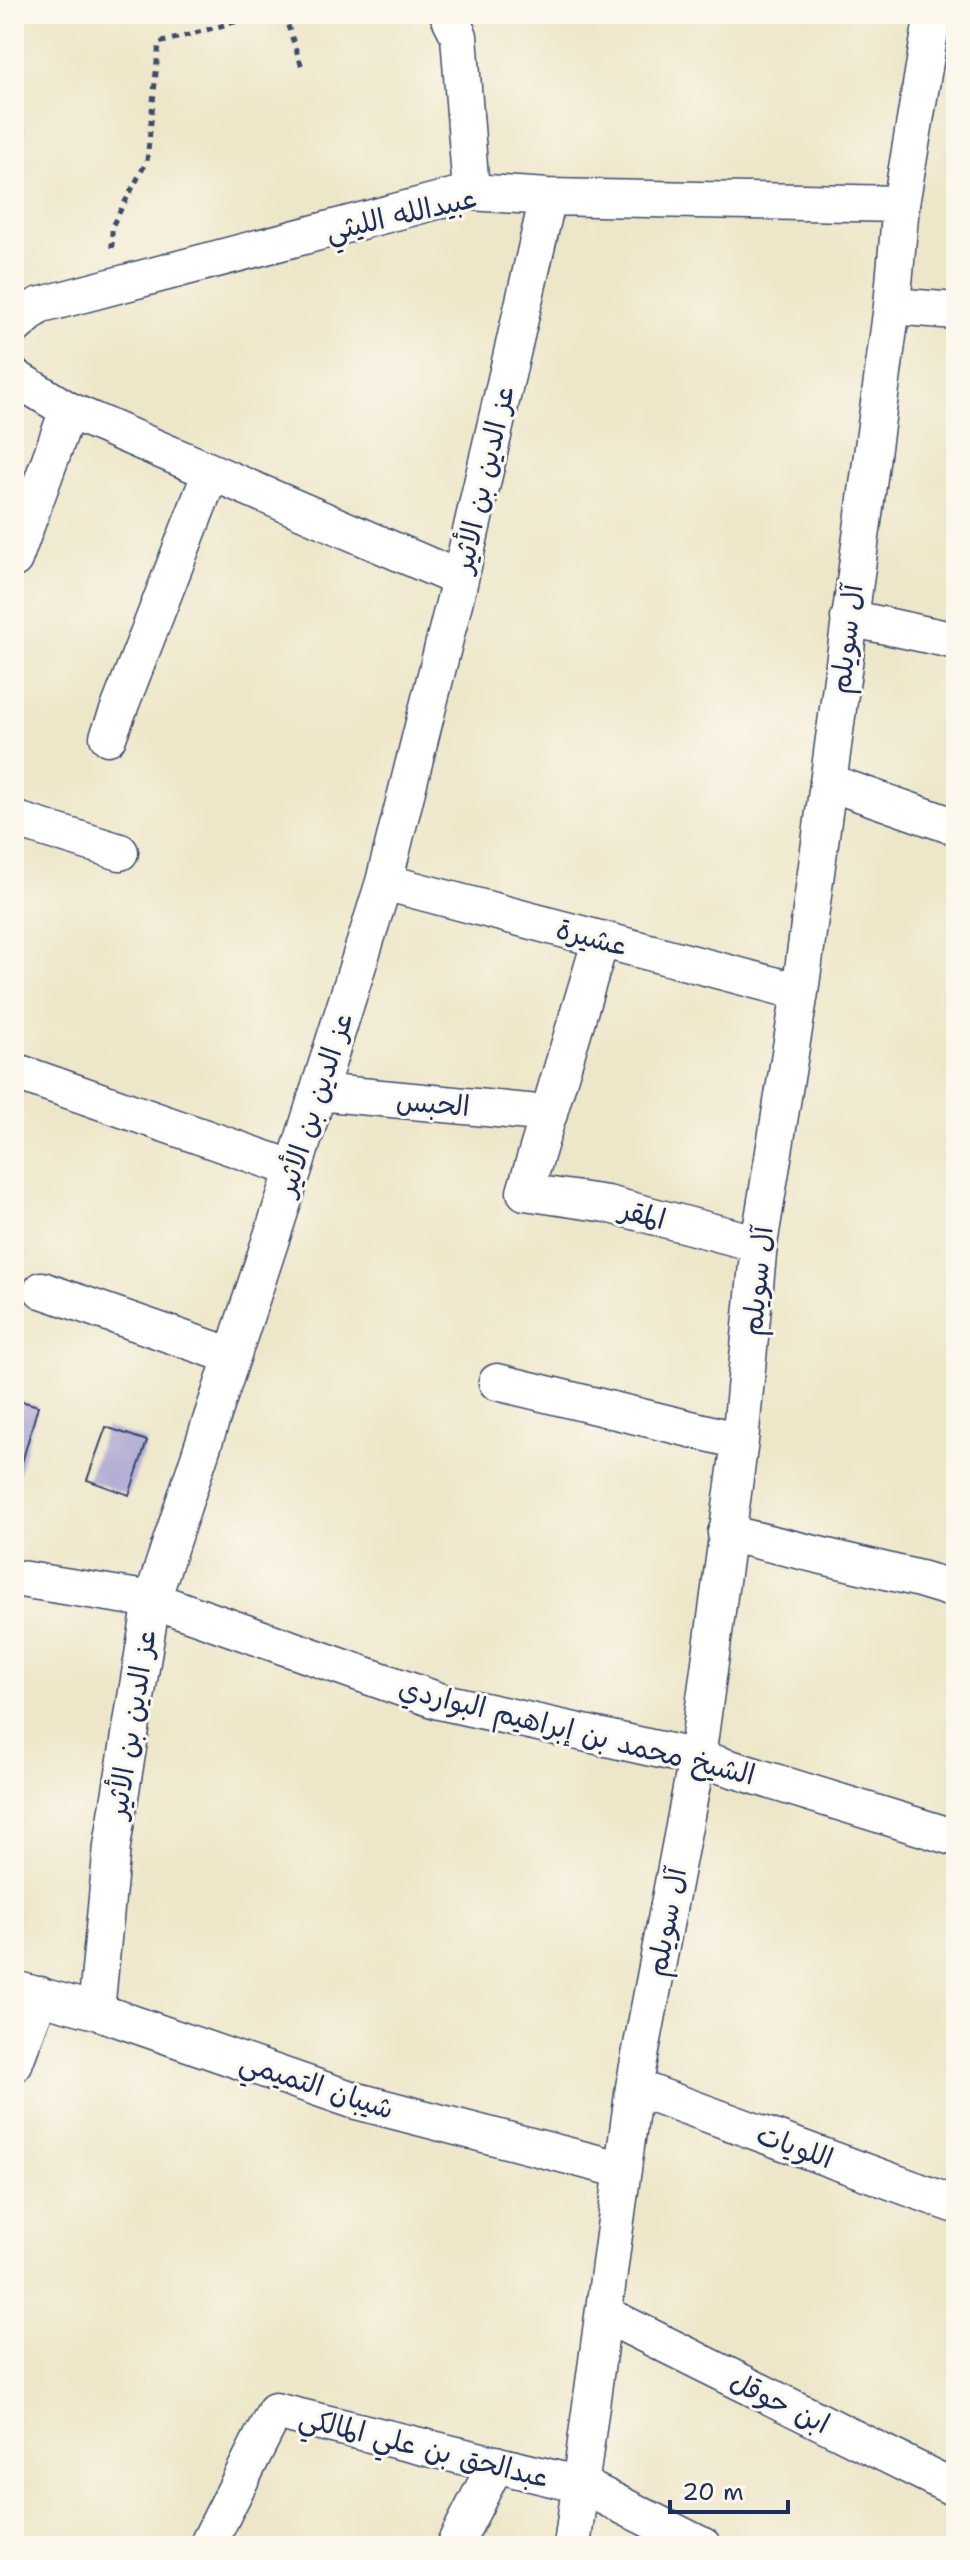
<svg xmlns="http://www.w3.org/2000/svg" width="970" height="2560" viewBox="0 0 970 2560" font-family="'Shantell Sans','Playpen Sans Arabic',sans-serif">
  <rect width="100%" height="100%" fill="#fbf7ec"/>
  <filter id="ink" filterUnits="userSpaceOnUse"><feTurbulence type="fractalNoise" baseFrequency=".0125" numOctaves="2"/><feDisplacementMap in="SourceGraphic" scale="16" xChannelSelector="R" yChannelSelector="G"/><feConvolveMatrix kernelMatrix="1 2 1 2 8 2 1 2 1" color-interpolation-filters="sRGB"/></filter>
  <filter id="wash" filterUnits="userSpaceOnUse"><feTurbulence type="fractalNoise" baseFrequency=".006" numOctaves="4" result="noise"/><feDisplacementMap in="SourceGraphic" scale="32" xChannelSelector="R" yChannelSelector="G"/><feGaussianBlur stdDeviation="1.8" result="paint"/><feColorMatrix in="noise" values="0 0 0 0 0 0 0 0 0 0 0 0 0 0 0 0 0 1.4 0 .05"/><feComposite in="paint" operator="in"/></filter>
  <g filter="url(#wash)">
    <rect width="100%" height="100%" fill="#ede6c8"/>
    <g id="blocks">
      <!-- building -->
      <path fill="#a9a3d1" d="M14 1399 38 1406 15 1487 14 1486Z
        M106 1427 147 1441 129 1495 87 1480Z"/>
    </g>
  </g>
  <g filter="url(#ink)">
    <use href="#blocks" fill-opacity="0" stroke="#3a4a6e" stroke-width="2"/>
    <g fill="none" stroke-linecap="round" stroke-linejoin="round">
      <defs>
        <path id="minor" d="M448 14 459 36 471 192
          M892 306 956 311
          M14 327 38 306 471 192 548 197 901 204
          M14 377 68 410 460 579
          M14 559 68 410
          M849 618 956 641
          M108 737 211 472
          M828 782 956 827
          M14 819 120 852
          M384 882 800 992
          M601 939 525 1192 607 1204 759 1244
          M14 1071 294 1169
          M318 1092 549 1114
          M42 1290 232 1356
          M497 1382 740 1441
          M726 1533 920 1579 956 1590
          M14 1578 152 1600 439 1701 697 1758 956 1838
          M14 1989 96 2011 353 2100 623 2170
          M96 2011 112 1846 152 1600 294 1169 384 882 460 579 548 197
          M14 2064 40 1995
          M634 2087 956 2205
          M604 2314 956 2489
          M207 2546 275 2411 581 2485 703 2546
          M454 2546 496 2464
          M572 2546 634 2087 697 1758 740 1441 759 1244 800 992 892 306 901 204 933 14"/>
      </defs>
      <!-- minor casing -->
      <use href="#minor" stroke="#3a4a6e" stroke-width="39"/>
      <!-- path -->
      <path stroke="#3a4a6e" stroke-width="5" stroke-dasharray="6 6" stroke-linecap="butt" d="M284 14 302 67
        M112 248V226L147 161 159 43 264 14"/>
      <!-- minor -->
      <use href="#minor" stroke="#fff" stroke-width="36"/>
    </g>
  </g>
  <g text-anchor="middle" dominant-baseline="central" stroke-width="6" stroke-linejoin="round" paint-order="stroke">
    <!-- street labels -->
    <g font-size="28" fill="#1b2f5e" stroke="#fbf7ec">
      <text transform="translate(401 214) rotate(-13)">عبيدالله الليثي</text>
      <text transform="translate(483 479) rotate(-77)">عز الدين بن الأثير</text>
      <text transform="translate(846 639) rotate(-83)">آل سويلم</text>
      <text transform="translate(592 937) rotate(15)">عشيرة</text>
      <text transform="translate(433 1103) rotate(5)">الحبس</text>
      <text transform="translate(314 1104) rotate(-72)">عز الدين بن الأثير</text>
      <text transform="translate(643 1214) rotate(15)">المقر</text>
      <text transform="translate(757 1281) rotate(-84)">آل سويلم</text>
      <text transform="translate(131 1724) rotate(-81)">عز الدين بن الأثير</text>
      <text transform="translate(577 1731) rotate(14)">الشيخ محمد بن إبراهيم البواردي</text>
      <text transform="translate(666 1922) rotate(-79)">آل سويلم</text>
      <text transform="translate(317 2085) rotate(18)">شيبان التميمي</text>
      <text transform="translate(795 2146) rotate(20)">اللويات</text>
      <text transform="translate(780 2402) rotate(26)">ابن حوقل</text>
      <text transform="translate(424 2447) rotate(14)">عبدالحق بن علي المالكي</text>
    </g>
  </g>
  <!-- margin -->
  <rect width="970" height="2560" fill="none" stroke="#fbf7ec" stroke-width="48"/>
  <!-- scale -->
  <path d="M670 2500v12h118v-12" fill="none" stroke="#1b2f5e" stroke-width="4"/>
  <text x="682" y="2500" font-size="24" fill="#1b2f5e" stroke="#fbf7ec" stroke-width="6" paint-order="stroke">20 m</text>
</svg>
